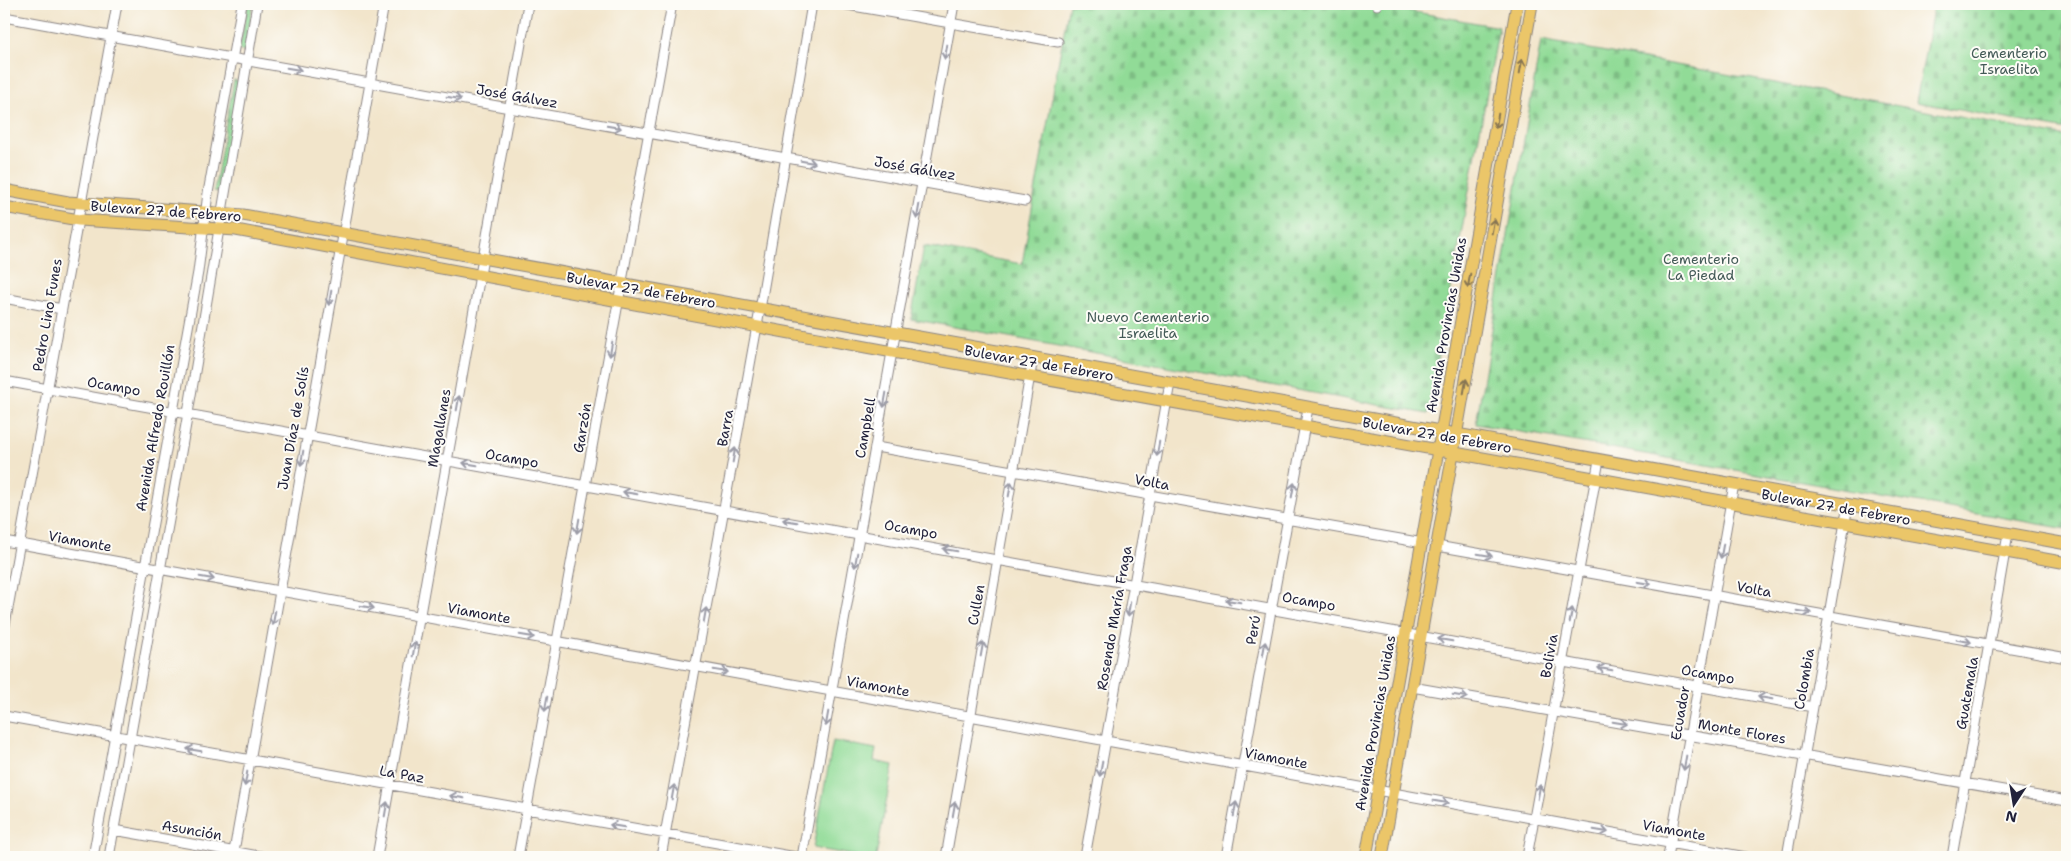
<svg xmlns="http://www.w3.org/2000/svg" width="2071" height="861" viewBox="0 0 2071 861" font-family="'Shantell Sans',sans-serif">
  <defs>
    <pattern id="grass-tufts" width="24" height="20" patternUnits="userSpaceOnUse" patternTransform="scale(1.25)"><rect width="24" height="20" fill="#91db97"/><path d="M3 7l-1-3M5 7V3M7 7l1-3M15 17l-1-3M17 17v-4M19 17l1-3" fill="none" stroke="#7dbc83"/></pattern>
    <pattern id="cemetery-stones" width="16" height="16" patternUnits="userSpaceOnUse" patternTransform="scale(1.25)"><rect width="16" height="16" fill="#91db97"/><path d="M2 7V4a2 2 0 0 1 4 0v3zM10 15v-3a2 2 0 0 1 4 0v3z" fill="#7dbc83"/></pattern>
  </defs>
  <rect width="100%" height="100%" fill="#fdfcf7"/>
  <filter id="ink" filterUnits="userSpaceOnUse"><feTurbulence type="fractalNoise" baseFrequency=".02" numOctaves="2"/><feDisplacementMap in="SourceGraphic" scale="10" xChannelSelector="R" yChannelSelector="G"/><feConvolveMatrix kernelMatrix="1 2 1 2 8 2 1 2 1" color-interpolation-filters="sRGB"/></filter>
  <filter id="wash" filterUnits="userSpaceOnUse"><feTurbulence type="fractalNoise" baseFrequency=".0096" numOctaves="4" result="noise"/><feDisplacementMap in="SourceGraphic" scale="20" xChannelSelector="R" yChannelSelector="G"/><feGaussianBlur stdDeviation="1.12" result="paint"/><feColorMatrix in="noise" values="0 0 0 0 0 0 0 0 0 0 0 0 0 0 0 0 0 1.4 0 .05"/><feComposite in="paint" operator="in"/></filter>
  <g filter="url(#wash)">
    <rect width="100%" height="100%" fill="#f2e5cb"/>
    <!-- grass -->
    <path fill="url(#grass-tufts)" stroke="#5a7e69" d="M248 4H253L245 51 239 50Z
      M234 80 239 81 219 192 214 191Z"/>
    <!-- cemetery -->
    <path fill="url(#cemetery-stones)" stroke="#5a7e69" d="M1069 4H1371L1499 27 1428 414 911 319 924 246 1022 264Z
      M1934 4H2067V130L1916 102Z
      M1541 40 2067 137V529L1476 424Z"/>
    <!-- pitch -->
    <path fill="#91db97" stroke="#5a7e69" d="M833 741 876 749 874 761 893 765 876 857H863L813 848Z"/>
  </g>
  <g filter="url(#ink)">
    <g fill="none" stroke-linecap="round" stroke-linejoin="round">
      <defs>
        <path id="minor" d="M842 4 1058 42
          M1377 5V4
          M4 17 1025 201
          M4 298 62 309
          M4 381 1813 707
          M876 447 1423 543
          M4 541 1746 857
          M1437 546 2067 658
          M4 630 117 4
          M1412 687 2067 801
          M4 716 796 857
          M114 830 265 857
          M93 857 198 272 208 193 242 4
          M109 857 188 413 257 4
          M233 857 384 4
          M377 857 528 4
          M518 857 672 4
          M661 857 759 315 812 4
          M802 857 954 4
          M946 857 1033 358
          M1085 857 1170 383
          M1226 857 1308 408
          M1527 857 1599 460
          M1668 857 1734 484
          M1787 857 1848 505
          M1952 857 2008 534"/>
        <path id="major" d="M4 190 68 202 243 215 2067 544
          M4 207 79 220 236 230 893 352 2067 563
          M1366 857 1517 4
          M1382 857 1532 4"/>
      </defs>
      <!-- minor casing -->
      <use href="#minor" stroke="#8a8483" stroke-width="11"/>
      <!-- major casing -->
      <use href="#major" stroke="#8a8483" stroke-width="13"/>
      <!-- minor -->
      <use href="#minor" stroke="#fff" stroke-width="9"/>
      <!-- major -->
      <use href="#major" stroke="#ebc669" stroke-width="11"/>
    </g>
    <!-- one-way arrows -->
    <defs><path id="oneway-shaft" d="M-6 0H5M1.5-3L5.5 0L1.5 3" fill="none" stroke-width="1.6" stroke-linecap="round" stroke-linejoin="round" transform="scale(1.25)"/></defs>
    <g stroke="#9c9ca7">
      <use href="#oneway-shaft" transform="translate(946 52) rotate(100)"/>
      <use href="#oneway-shaft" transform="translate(294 69) rotate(10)"/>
      <use href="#oneway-shaft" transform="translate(454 98) rotate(10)"/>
      <use href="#oneway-shaft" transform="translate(614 127) rotate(10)"/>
      <use href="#oneway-shaft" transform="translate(808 162) rotate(10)"/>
      <use href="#oneway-shaft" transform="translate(918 212) rotate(100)"/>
      <use href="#oneway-shaft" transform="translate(330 298) rotate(100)"/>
      <use href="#oneway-shaft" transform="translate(611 349) rotate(100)"/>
      <use href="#oneway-shaft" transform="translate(885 400) rotate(100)"/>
      <use href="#oneway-shaft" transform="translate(458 403) rotate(-80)"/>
      <use href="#oneway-shaft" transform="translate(1158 449) rotate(100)"/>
      <use href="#oneway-shaft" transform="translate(734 455) rotate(-80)"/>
      <use href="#oneway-shaft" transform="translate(302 458) rotate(100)"/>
      <use href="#oneway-shaft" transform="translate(470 464) rotate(-170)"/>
      <use href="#oneway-shaft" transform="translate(1010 489) rotate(-80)"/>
      <use href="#oneway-shaft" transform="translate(1293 490) rotate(-80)"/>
      <use href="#oneway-shaft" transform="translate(630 493) rotate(-170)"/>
      <use href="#oneway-shaft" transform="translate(790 521) rotate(-170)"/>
      <use href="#oneway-shaft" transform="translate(578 526) rotate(100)"/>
      <use href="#oneway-shaft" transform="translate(950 550) rotate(-170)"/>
      <use href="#oneway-shaft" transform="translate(1722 551) rotate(100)"/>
      <use href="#oneway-shaft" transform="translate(1485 555) rotate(10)"/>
      <use href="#oneway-shaft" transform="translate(856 560) rotate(100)"/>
      <use href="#oneway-shaft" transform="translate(207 578) rotate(10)"/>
      <use href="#oneway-shaft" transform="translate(1644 583) rotate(10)"/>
      <use href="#oneway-shaft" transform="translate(1233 601) rotate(-170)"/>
      <use href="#oneway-shaft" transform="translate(367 607) rotate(10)"/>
      <use href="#oneway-shaft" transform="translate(1129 609) rotate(100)"/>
      <use href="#oneway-shaft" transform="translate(1804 612) rotate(10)"/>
      <use href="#oneway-shaft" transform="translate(705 615) rotate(-80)"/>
      <use href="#oneway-shaft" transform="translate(1571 615) rotate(-80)"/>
      <use href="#oneway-shaft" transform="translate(274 618) rotate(100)"/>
      <use href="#oneway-shaft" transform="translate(527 636) rotate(10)"/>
      <use href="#oneway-shaft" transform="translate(1445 640) rotate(-170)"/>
      <use href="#oneway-shaft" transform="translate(1964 641) rotate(10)"/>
      <use href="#oneway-shaft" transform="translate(414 649) rotate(-80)"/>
      <use href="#oneway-shaft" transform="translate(982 649) rotate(-80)"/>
      <use href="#oneway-shaft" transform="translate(1264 649) rotate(-80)"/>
      <use href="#oneway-shaft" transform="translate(1605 669) rotate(-170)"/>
      <use href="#oneway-shaft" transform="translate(721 671) rotate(10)"/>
      <use href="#oneway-shaft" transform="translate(1460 696) rotate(10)"/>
      <use href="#oneway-shaft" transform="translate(1765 698) rotate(-170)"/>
      <use href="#oneway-shaft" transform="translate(546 704) rotate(100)"/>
      <use href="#oneway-shaft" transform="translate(827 719) rotate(100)"/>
      <use href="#oneway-shaft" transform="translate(1620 723) rotate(10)"/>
      <use href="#oneway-shaft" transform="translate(194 750) rotate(-170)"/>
      <use href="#oneway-shaft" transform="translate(1685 763) rotate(100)"/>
      <use href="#oneway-shaft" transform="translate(1101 769) rotate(100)"/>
      <use href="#oneway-shaft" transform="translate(246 779) rotate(100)"/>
      <use href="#oneway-shaft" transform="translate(673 792) rotate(-80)"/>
      <use href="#oneway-shaft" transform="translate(1539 792) rotate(-80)"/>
      <use href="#oneway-shaft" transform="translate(457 797) rotate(-170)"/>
      <use href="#oneway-shaft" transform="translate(1441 802) rotate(10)"/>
      <use href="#oneway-shaft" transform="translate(386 809) rotate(-80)"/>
      <use href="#oneway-shaft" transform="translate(954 809) rotate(-80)"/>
      <use href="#oneway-shaft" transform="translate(1235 809) rotate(-80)"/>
      <use href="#oneway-shaft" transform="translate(617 826) rotate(-170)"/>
      <use href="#oneway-shaft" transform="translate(1601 831) rotate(10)"/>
    </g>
    <g stroke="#867452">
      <use href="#oneway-shaft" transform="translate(1521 66) rotate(-80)"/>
      <use href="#oneway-shaft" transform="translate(1497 121) rotate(100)"/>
      <use href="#oneway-shaft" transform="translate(1493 226) rotate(-80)"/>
      <use href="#oneway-shaft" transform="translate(1469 281) rotate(100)"/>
      <use href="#oneway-shaft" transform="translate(1465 386) rotate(-80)"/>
    </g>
  </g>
  <g text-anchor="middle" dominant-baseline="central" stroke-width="4" stroke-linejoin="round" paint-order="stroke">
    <!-- park labels -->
    <g font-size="14" fill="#435a57" stroke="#fdfcf7">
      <text x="2009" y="53">Cementerio<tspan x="2009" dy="16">Israelita</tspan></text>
      <text x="1701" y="259">Cementerio<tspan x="1701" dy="16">La Piedad</tspan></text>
      <text x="1148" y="317">Nuevo Cementerio<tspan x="1148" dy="16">Israelita</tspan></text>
    </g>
    <!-- street labels -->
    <g font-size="14" fill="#22223b" stroke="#fdfcf7">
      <text transform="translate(517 96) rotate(10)">José Gálvez</text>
      <text transform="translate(915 168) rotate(10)">José Gálvez</text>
      <text transform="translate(166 211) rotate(4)">Bulevar 27 de Febrero</text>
      <text transform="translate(641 290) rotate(10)">Bulevar 27 de Febrero</text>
      <text transform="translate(47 315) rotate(-80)">Pedro Lino Funes</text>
      <text transform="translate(1446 325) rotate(-80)">Avenida Provincias Unidas</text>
      <text transform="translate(1039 363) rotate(10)">Bulevar 27 de Febrero</text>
      <text transform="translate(114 386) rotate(10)">Ocampo</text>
      <text transform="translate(155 428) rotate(-80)">Avenida Alfredo Rouillón</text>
      <text transform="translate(293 428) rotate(-80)">Juan Díaz de Solís</text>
      <text transform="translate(439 428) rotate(-80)">Magallanes</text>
      <text transform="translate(582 428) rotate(-80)">Garzón</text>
      <text transform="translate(725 428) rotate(-80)">Barra</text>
      <text transform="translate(865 428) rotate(-80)">Campbell</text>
      <text transform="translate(1437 435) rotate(10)">Bulevar 27 de Febrero</text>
      <text transform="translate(512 458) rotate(10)">Ocampo</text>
      <text transform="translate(1152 482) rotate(10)">Volta</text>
      <text transform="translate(1836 507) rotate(10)">Bulevar 27 de Febrero</text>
      <text transform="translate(911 529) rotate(10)">Ocampo</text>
      <text transform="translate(80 541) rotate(10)">Viamonte</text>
      <text transform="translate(1754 589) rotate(10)">Volta</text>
      <text transform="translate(1309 601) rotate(10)">Ocampo</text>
      <text transform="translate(976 605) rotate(-80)">Cullen</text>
      <text transform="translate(479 613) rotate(10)">Viamonte</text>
      <text transform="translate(1114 618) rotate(-80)">Rosendo María Fraga</text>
      <text transform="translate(1253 630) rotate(-80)">Perú</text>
      <text transform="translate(1549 656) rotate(-80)">Bolivia</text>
      <text transform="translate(1708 674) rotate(10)">Ocampo</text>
      <text transform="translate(1804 679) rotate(-80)">Colombia</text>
      <text transform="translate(878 686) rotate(10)">Viamonte</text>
      <text transform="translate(1967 693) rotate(-80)">Guatemala</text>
      <text transform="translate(1680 713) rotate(-80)">Ecuador</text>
      <text transform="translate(1375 723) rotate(-80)">Avenida Provincias Unidas</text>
      <text transform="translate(1742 731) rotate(10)">Monte Flores</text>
      <text transform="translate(1276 758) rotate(10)">Viamonte</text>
      <text transform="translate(402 774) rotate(10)">La Paz</text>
      <text transform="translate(192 830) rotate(10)">Asunción</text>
      <text transform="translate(1674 830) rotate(10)">Viamonte</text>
    </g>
  </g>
  <!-- margin -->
  <rect width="2071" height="861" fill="none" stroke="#fdfcf7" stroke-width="20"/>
  <!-- north arrow -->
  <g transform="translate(2014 804) rotate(192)" stroke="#fdfcf7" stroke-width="4" paint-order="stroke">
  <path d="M0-4L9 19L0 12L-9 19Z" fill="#22223b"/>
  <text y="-8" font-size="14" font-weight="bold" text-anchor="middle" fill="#22223b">N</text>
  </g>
</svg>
